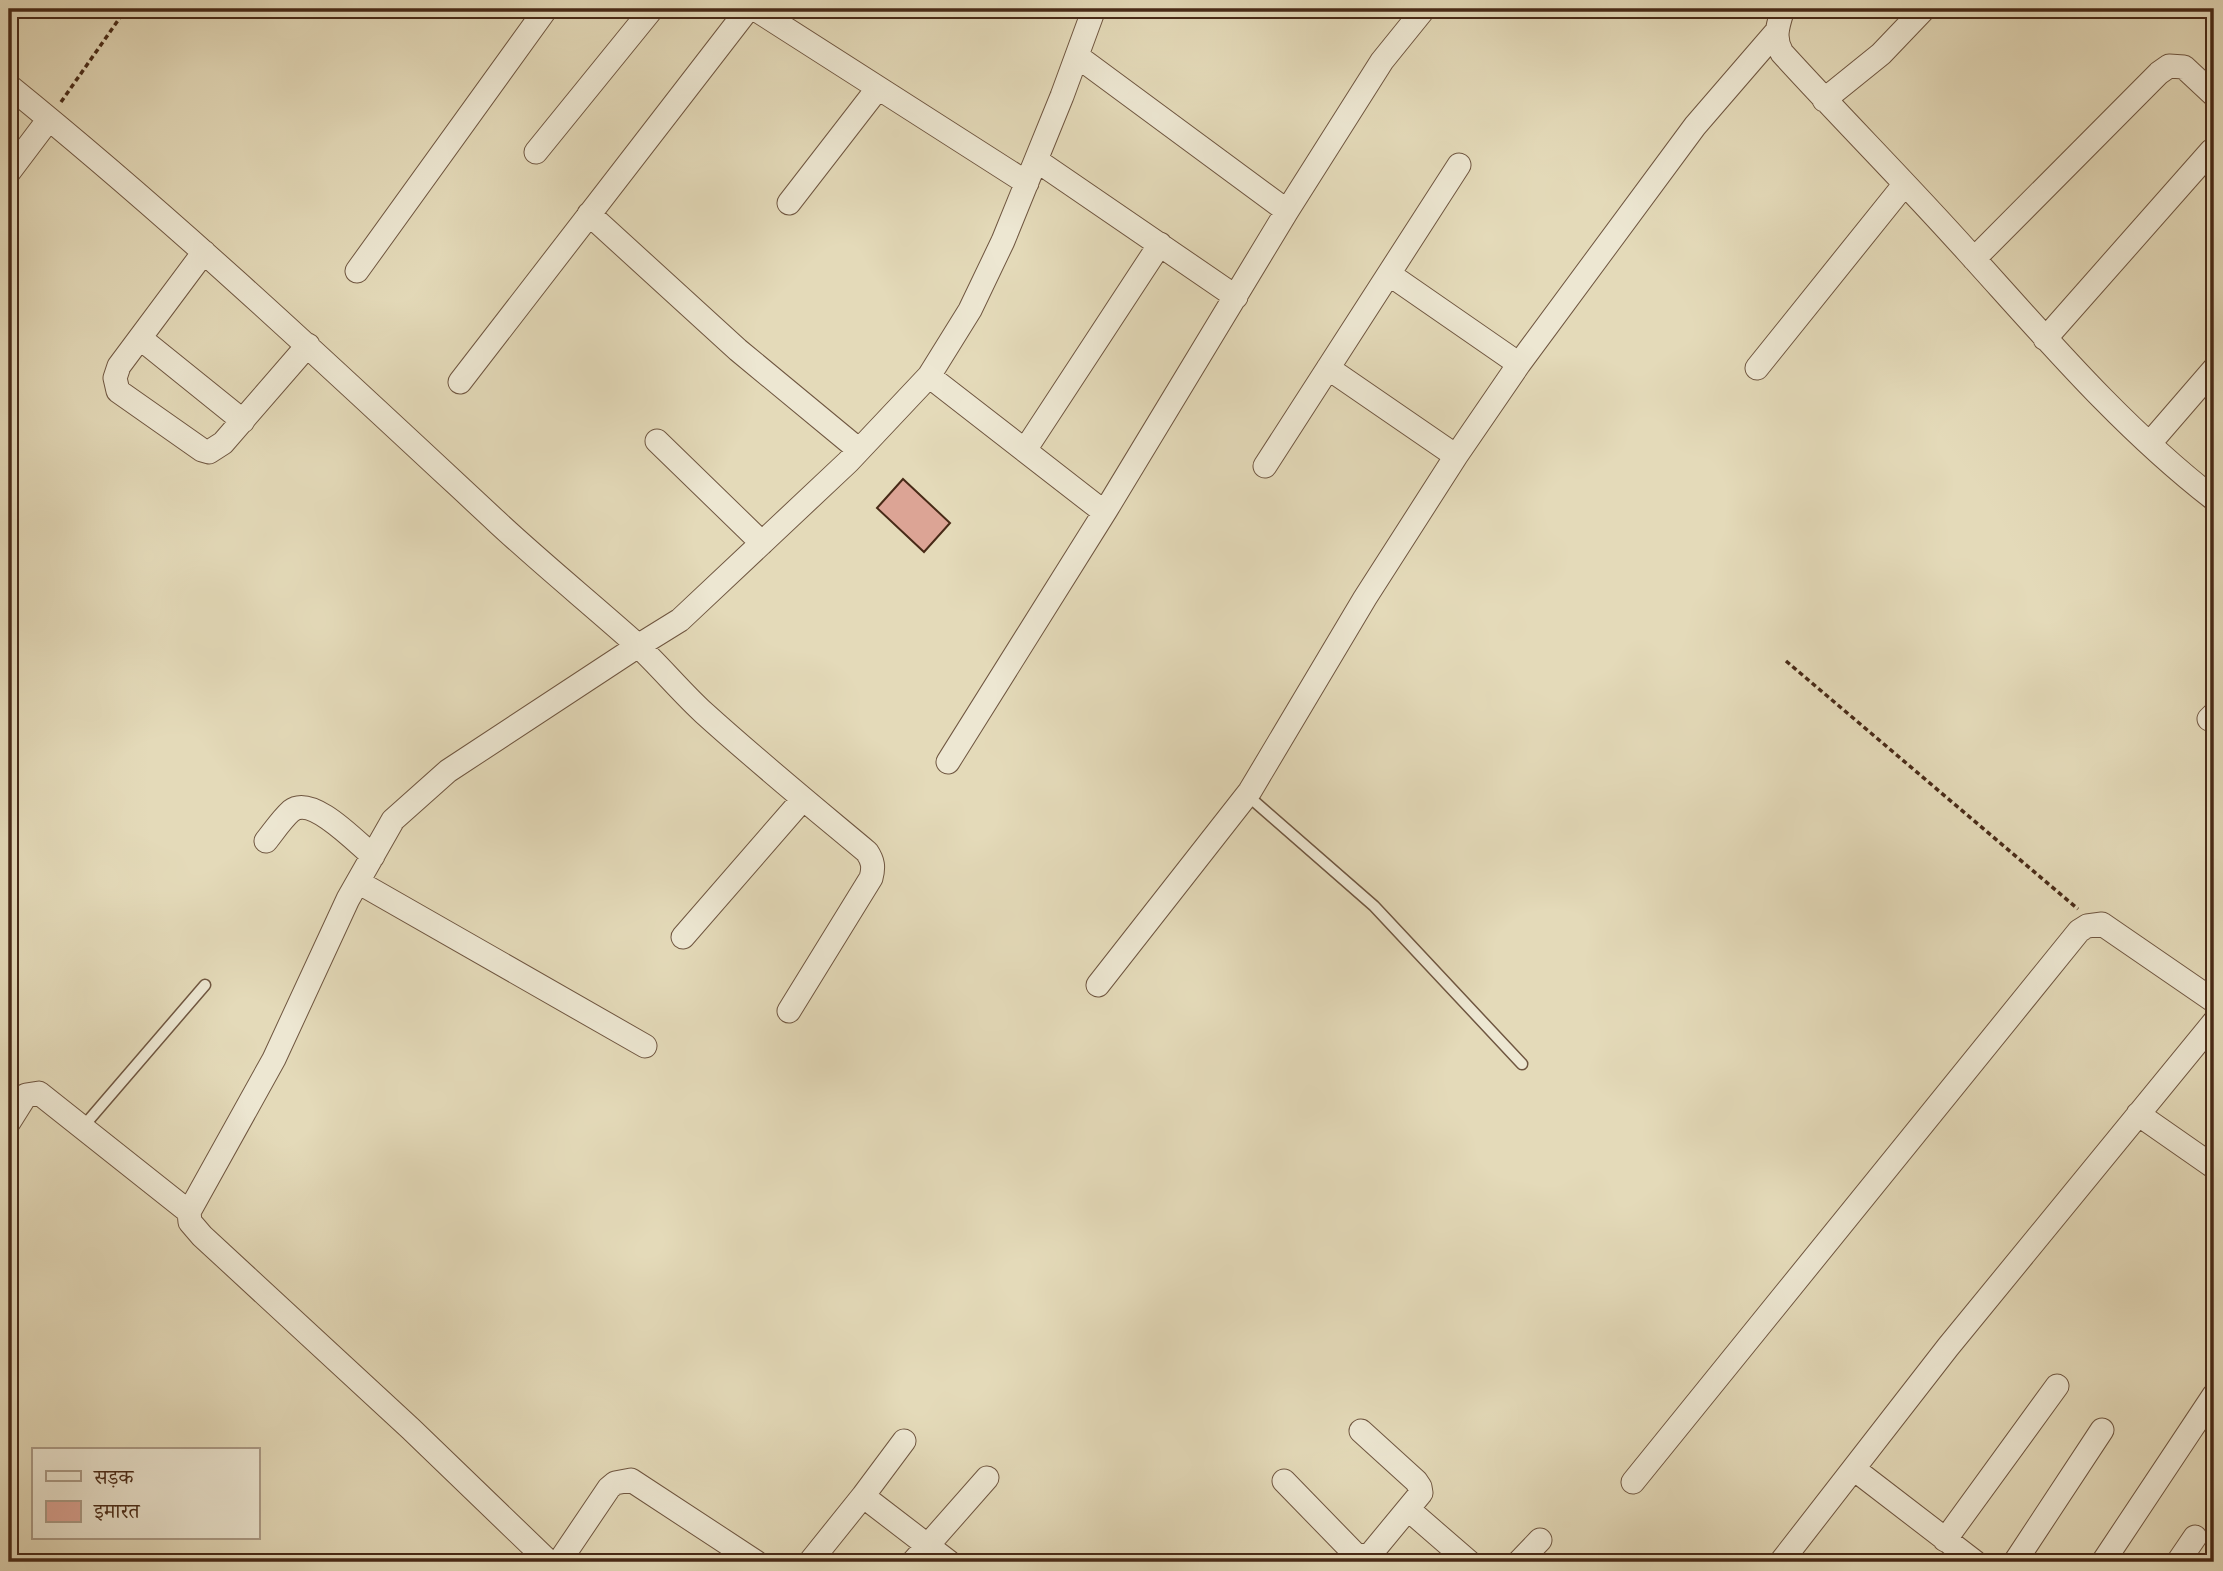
<svg xmlns="http://www.w3.org/2000/svg" width="2223" height="1571" viewBox="0 0 2223 1571" font-family="'Gentium Book Plus','Noto Serif Devanagari',serif">
  <rect width="100%" height="100%" fill="#e4dab9"/>
  <filter id="stains"><feTurbulence type="fractalNoise" baseFrequency=".00286" numOctaves="4"/><feColorMatrix values="0 0 0 0 .2 0 0 0 0 .09 0 0 0 0 .02 0 0 0 .5 -.17"/></filter>
  <radialGradient id="worn" r=".72"><stop offset=".6" stop-color="#630" stop-opacity="0"/><stop offset="1" stop-color="#630" stop-opacity=".3"/></radialGradient>
  <!-- building -->
  <path fill="#dca495" stroke="#482a17" stroke-width="2" d="M903 479 950 523 924 552 877 508Z"/>
  <g fill="none" stroke-linecap="round" stroke-linejoin="round">
    <defs>
      <path id="lane" d="M1247 795 1374 906 1522 1064
        M9 1094 26 1095
        M82 1128 205 985"/>
      <path id="street" d="M755 9 1027 183
        M1783 9C1778 25 1773 38 1782 53 1843 120 1907 184 1967 251 2045 337 2121 427 2214 499
        M1077 56 1287 211
        M9 86C178 223 337 373 496 521 541 563 589 602 635 643 659 665 680 691 704 713 757 761 812 806 867 852 873 861 874 867 871 878L789 1011
        M1824 100 1881 54 1924 9
        M536 152 652 9
        M1036 160 1236 297
        M9 172 49 119
        M789 203 878 88
        M589 214 738 350 859 450
        M204 252 119 366 115 378 118 391 202 450 209 452 223 443 308 345
        M1974 259 2159 73 2169 66 2184 67 2214 95
        M357 271 546 9
        M1389 274 1519 364
        M140 338 243 421
        M2045 339 2211 151
        M1328 368 1456 456
        M1757 368 1904 185
        M929 376 1104 512
        M460 382 748 9
        M657 441 762 543
        M2150 443 2214 369
        M1025 450 1160 244
        M1265 466 1459 165
        M2209 719 2214 714
        M948 762 1106 510 1287 211 1382 61 1424 9
        M266 841C274 831 282 819 291 811 312 794 357 843 373 856
        M358 882 645 1046
        M683 937 803 799
        M1098 985 1250 791 1365 598 1456 456 1519 364 1695 126 1777 31
        M2138 1114 2214 1167
        M9 1122 26 1095 39 1093 189 1212
        M1854 1469 1975 1562
        M1284 1481 1356 1555 1369 1556 1421 1493 1420 1487 1416 1481 1361 1431
        M1633 1482 2079 931 2087 926 2102 924 2214 1001
        M863 1496 949 1562
        M1409 1510 1469 1562
        M1945 1540 2057 1386
        M549 1562 411 1429 202 1236 190 1222 189 1212 274 1059 348 899 393 820 448 771 638 646 680 620 848 462 929 376 970 310 1003 241 1062 96 1094 9
        M559 1562 609 1488 615 1483 631 1480 756 1562
        M810 1562 863 1496 904 1441
        M913 1562 987 1478
        M1519 1562 1540 1540
        M1781 1562 1948 1347 2214 1022
        M2015 1562 2102 1430
        M2103 1562 2214 1395
        M2178 1562 2195 1537"/>
    </defs>
    <!-- lane casing -->
    <use href="#lane" stroke="#6f5640" stroke-width="13"/>
    <!-- street casing -->
    <use href="#street" stroke="#6f5640" stroke-width="25"/>
    <!-- path -->
    <path stroke="#482a17" stroke-width="3.5" stroke-dasharray="5 3.5" stroke-linecap="butt" d="M61 102 126 9
      M1786 661 2078 909"/>
    <!-- lane -->
    <use href="#lane" stroke="#ede7d2" stroke-width="10"/>
    <!-- street -->
    <use href="#street" stroke="#ede7d2" stroke-width="23"/>
  </g>
  <!-- margin -->
  <rect width="2223" height="1571" fill="none" stroke="#e4dab9" stroke-width="35"/>
  <rect x="10" y="10" width="2202" height="1550" fill="none" stroke="#482a17" stroke-width="3.5"/>
  <rect x="18" y="18" width="2188" height="1536" fill="none" stroke="#482a17" stroke-width="2"/>
  <!-- legend -->
  <rect x="32" y="1448" width="228" height="91" fill="#ede7d2" stroke="#ab9b87" stroke-width="2"/>
  <rect x="46" y="1471" width="35" height="10" fill="#ede7d2" stroke="#ab9b87" stroke-width="2"/>
  <text x="94" y="1484" font-size="21" fill="#482a17">सड़क</text>
  <rect x="46" y="1501" width="35" height="21" fill="#dca495" stroke="#ab9b87" stroke-width="2"/>
  <text x="94" y="1518" font-size="21" fill="#482a17">इमारत</text>
  <rect width="100%" height="100%" filter="url(#stains)"/>
  <rect width="100%" height="100%" fill="url(#worn)"/>
</svg>
